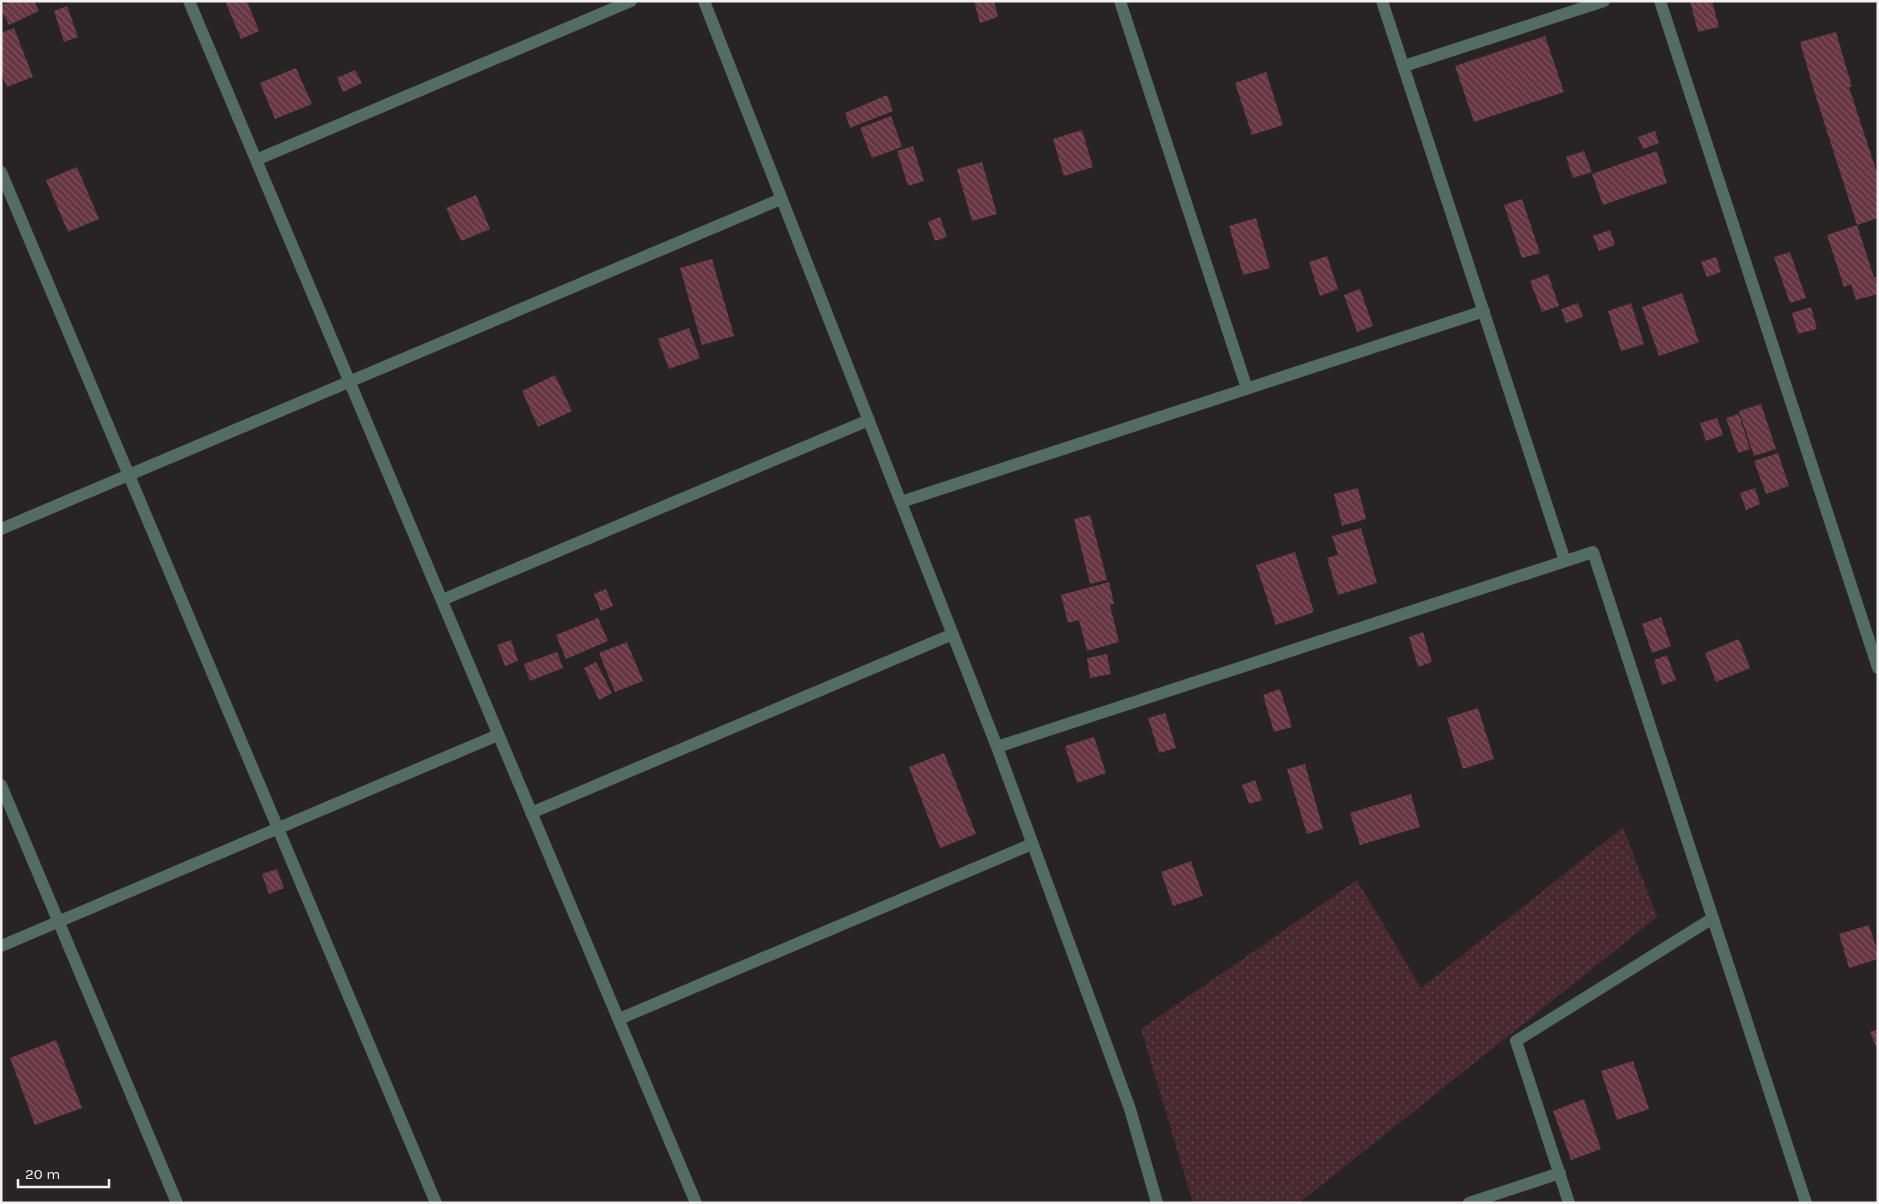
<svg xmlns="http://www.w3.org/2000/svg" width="1879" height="1204" viewBox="0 0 1879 1204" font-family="Karla,sans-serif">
  <defs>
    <pattern id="garden-dots" width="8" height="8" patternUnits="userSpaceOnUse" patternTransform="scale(1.25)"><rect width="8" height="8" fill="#482831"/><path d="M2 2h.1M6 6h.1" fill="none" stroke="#63484f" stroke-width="1.8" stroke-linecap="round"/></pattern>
    <pattern id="building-back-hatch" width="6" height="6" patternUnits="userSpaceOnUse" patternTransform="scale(1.25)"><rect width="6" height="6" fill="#673544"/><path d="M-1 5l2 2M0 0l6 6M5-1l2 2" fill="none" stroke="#7d535f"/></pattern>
  </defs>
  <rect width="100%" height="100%" fill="#282324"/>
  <!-- garden -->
  <path fill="url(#garden-dots)" d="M1623 827 1657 917 1299 1203H1193L1141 1029 1357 880 1421 988Z"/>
  <!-- building -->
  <path fill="url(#building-back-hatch)" d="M10 1H34L39 11 9 25 1 10V6Z
    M225 1H247L259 31 241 39Z
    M974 1H994L998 17 980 23Z
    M1690 1H1712L1719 27 1698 32Z
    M67 6 78 37 64 42 54 11Z
    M14 28 33 77 7 87 1 73V33Z
    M1836 32 1852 87H1849L1878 176V218L1857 225 1816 97 1800 42Z
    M1545 36 1564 92 1474 122 1455 66Z
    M296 68 312 104 275 119 260 83Z
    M355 70 362 83 343 92 337 78Z
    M1266 72 1283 125 1252 135 1235 83Z
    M887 95 893 111 850 128 845 113Z
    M891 116 902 147 872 158 860 128Z
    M1082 130 1093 167 1064 176 1053 139Z
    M1655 131 1659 143 1643 149 1638 137Z
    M913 146 924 181 908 186 897 151Z
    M1584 151 1592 172 1573 178 1566 157Z
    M1657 151 1667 183 1603 205 1592 174Z
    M982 162 997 214 972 221 957 169Z
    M77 167 99 219 68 232 46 180Z
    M476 195 490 229 461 241 446 208Z
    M1522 199 1540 253 1522 258 1504 205Z
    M940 217 947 237 935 241 928 222Z
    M1256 218 1270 268 1243 275 1229 226Z
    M1857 225 1874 277 1863 280 1876 277 1878 294 1856 300 1851 284 1844 287 1827 235Z
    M1610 230 1615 245 1599 251 1593 236Z
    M1790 252 1806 298 1790 303 1774 257Z
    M1327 256 1338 289 1320 296 1309 262Z
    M1716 257 1721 272 1707 277 1701 262Z
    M712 259 734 336 702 345 680 268Z
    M1548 274 1559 306 1542 312 1530 281Z
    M1360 289 1373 326 1357 332 1344 295Z
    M1682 293 1699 342 1659 356 1642 307Z
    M1578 303 1583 317 1566 323 1561 309Z
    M1631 303 1644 344 1621 351 1608 311Z
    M1811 307 1817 329 1798 334 1792 313Z
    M689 328 700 358 669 369 658 339Z
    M555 375 572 411 538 427 522 391Z
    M1761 404 1776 449 1754 456 1739 411Z
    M1739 414 1750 449 1738 453 1726 418Z
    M1717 418 1723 435 1706 441 1700 423Z
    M1778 453 1789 486 1766 494 1754 461Z
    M1358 488 1366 519 1342 526 1334 494Z
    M1755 488 1760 504 1746 510 1740 493Z
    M1090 515 1107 580 1090 584 1074 519Z
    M1361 528 1377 583 1338 595 1327 558 1338 555 1332 536Z
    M1295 552 1314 612 1276 625 1256 565Z
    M1109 582 1114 604 1110 605 1119 642 1087 651 1079 620 1068 623 1061 595Z
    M606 589 613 606 601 611 594 594Z
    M1661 617 1671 646 1652 653 1642 624Z
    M598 618 608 641 566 659 556 635Z
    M1423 632 1432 662 1418 667 1409 637Z
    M1739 639 1750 668 1716 682 1705 653Z
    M511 640 518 661 505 666 497 645Z
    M627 642 643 681 615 692 599 653Z
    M557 652 563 668 530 681 524 664Z
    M1107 654 1111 674 1090 678 1087 658Z
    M1667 655 1676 680 1662 685 1654 660Z
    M596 662 612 693 599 700 584 668Z
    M1280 689 1292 727 1274 732 1263 695Z
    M1478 708 1494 759 1463 769 1447 718Z
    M1165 713 1176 748 1159 753 1148 718Z
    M1094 737 1106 773 1077 783 1065 746Z
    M944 753 976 834 940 848 909 767Z
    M1305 764 1323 829 1307 834 1287 769Z
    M1255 780 1262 800 1249 804 1242 785Z
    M1411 794 1420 827 1360 845 1350 813Z
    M1191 861 1203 896 1173 906 1161 872Z
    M277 869 284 888 269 894 262 874Z
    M1869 925 1878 953V959L1849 968 1839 934Z
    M1878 1029V1052L1870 1032Z
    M56 1040 82 1108 35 1125 10 1058Z
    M1633 1061 1649 1109 1617 1120 1601 1071Z
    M1584 1099 1601 1149 1571 1160 1553 1111Z"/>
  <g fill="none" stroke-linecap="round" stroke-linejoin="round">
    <!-- minor -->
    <path stroke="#536c64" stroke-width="12" d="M189 1 696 1203
      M704 1 997 747 1130 1109 1157 1203
      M1120 1 1247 389
      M1382 1 1565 561
      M1660 1 1878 668
      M1404 66 1604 1
      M256 160 631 1
      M1 172 436 1203
      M901 502 1484 311
      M1 529 781 199
      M442 600 869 420
      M997 747 1593 552 1806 1203
      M1 785 177 1203
      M531 813 953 634
      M1 946 498 735
      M619 1019 1032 844
      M1469 1203 1560 1173
      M1569 1203 1516 1041 1713 918"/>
  </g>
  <!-- border -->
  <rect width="1879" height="1204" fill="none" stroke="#f3f0f1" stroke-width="5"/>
  <!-- scale -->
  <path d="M18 1179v8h91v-8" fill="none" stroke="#f3f0f1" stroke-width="2.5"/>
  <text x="25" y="1179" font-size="15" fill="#f3f0f1" stroke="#282324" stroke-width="4" paint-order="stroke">20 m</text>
</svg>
